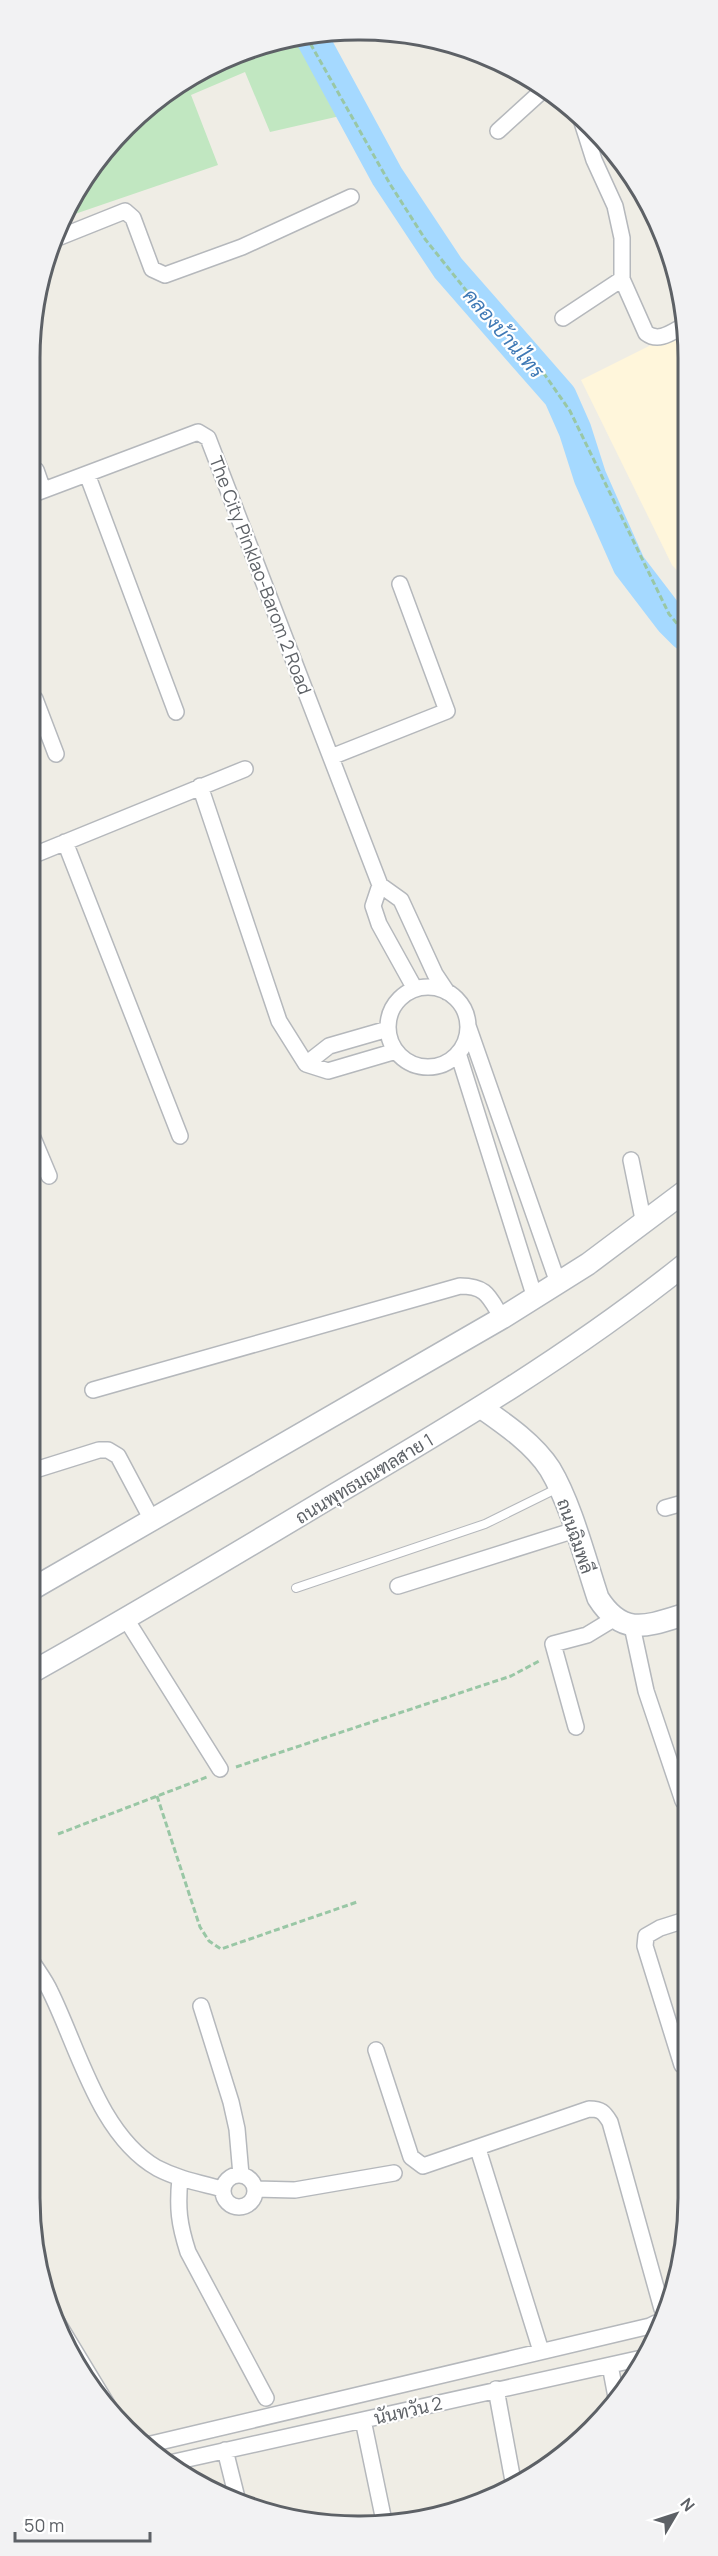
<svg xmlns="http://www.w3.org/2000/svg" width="718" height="2556" viewBox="0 0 718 2556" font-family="Manrope,Sarabun,sans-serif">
  <rect width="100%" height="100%" fill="#efede5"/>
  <!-- commercial -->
  <path fill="#fff6db" d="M685 328V579L672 565 581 380Z"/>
  <!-- green -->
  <path fill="#c1e7c1" d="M294 36H297L340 116 270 132 245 72 191 95 218 165 69 216 85 177 176 86Z"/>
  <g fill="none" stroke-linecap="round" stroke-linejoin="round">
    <!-- river -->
    <path stroke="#a5d9ff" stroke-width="33" d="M311 36 387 176 448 268 560 396 575 430 590 477 629 565 671 620 685 634"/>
    <defs>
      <path id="lane" d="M296 1588 485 1524 558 1488"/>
      <path id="street" d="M581 119 594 160 615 206 622 238V279L646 333C659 343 672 332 685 325
        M498 131 542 91
        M60 237 125 211 133 218 152 269 165 275 242 247 351 197
        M563 318 622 279
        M36 470 43 490
        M87 474 176 712
        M36 493 198 432 208 438 380 885
        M35 699 56 754
        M331 757 447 711 400 584
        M200 786 279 1021 306 1064
        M65 842 180 1136
        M34 855 245 769
        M388 1027a40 40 0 1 1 80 0a40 40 0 1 1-80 0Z
        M415 989 379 924 373 906 380 885 401 900 435 974 447 992
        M468 1026 558 1283
        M388 1029 329 1046 306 1064 328 1071 396 1051
        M458 1053 535 1298
        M33 1138 49 1176
        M631 1160 644 1224
        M93 1390 460 1286C487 1286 489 1297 502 1318
        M32 1471 99 1450H108L118 1456 152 1520
        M665 1508 683 1503
        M398 1586 575 1530
        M126 1619 220 1769
        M632 1626 646 1691 683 1801
        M576 1727 553 1644 587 1635 615 1618
        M31 1960C37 1970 45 1980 50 1991 78 2047 99 2135 157 2168 178 2179 200 2183 222 2189
        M201 2006 231 2102 237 2129 241 2175
        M376 2050 411 2157 423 2166 589 2109C601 2109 604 2112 610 2122L662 2309
        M682 2065 645 1946 646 1936 660 1928 682 1921
        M478 2149 541 2351
        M223 2191a16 16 0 1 1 32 0a16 16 0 1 1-32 0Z
        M180 2178C177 2208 179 2224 188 2252L266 2398
        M255 2189 295 2190 394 2173
        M54 2317 114 2416
        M610 2365 616 2397
        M496 2389 513 2481
        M363 2420 384 2521
        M151 2444 650 2326 656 2323
        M225 2450 237 2498
        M174 2462 642 2358"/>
      <path id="secondary" d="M482 1408C505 1424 534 1444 550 1469 571 1504 585 1559 598 1598 622 1636 645 1627 683 1615
        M32 1589 502 1318 588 1264 684 1192
        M32 1672C134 1615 234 1555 334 1495 455 1424 574 1353 684 1265"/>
    </defs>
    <!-- lane casing -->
    <use href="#lane" stroke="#b5b8bc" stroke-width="10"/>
    <!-- street casing -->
    <use href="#street" stroke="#b5b8bc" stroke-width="18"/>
    <!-- secondary casing -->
    <use href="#secondary" stroke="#b4b8bd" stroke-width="24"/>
    <!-- path -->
    <path stroke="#99c7a5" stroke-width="3" stroke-dasharray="6 3" stroke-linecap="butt" d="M306 36 390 184 425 239 477 304 545 375 570 411 669 614 685 633
      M236 1767 511 1676 541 1660
      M157 1796 200 1927 209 1941 221 1949 357 1902
      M58 1834 207 1777"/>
    <!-- lane -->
    <use href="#lane" stroke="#fff" stroke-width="8"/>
    <!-- street -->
    <use href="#street" stroke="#fff" stroke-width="15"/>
    <!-- secondary -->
    <use href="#secondary" stroke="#fff" stroke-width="21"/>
  </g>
  <g text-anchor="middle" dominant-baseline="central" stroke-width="4.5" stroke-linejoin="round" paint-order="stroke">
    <!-- street labels -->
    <g font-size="18" fill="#5d6166" stroke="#fff">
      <text transform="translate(261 575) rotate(69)">The City Pinklao-Barom 2 Road</text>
      <text transform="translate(364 1478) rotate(-31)">ถนนพุทธมณฑลสาย 1</text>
      <text transform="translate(576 1536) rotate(71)">ถนนฉิมพลี</text>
      <text transform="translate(408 2410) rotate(-13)">นันทวัน 2</text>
    </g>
    <!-- water labels -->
    <g font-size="20" font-style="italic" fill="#3f79b5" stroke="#fff">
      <text transform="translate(504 333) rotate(49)">คลองบ้านไทร</text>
    </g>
  </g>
  <!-- crop -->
  <path d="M0 0H718V2556H0ZM358 40H360A318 318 0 0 1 678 358V2198A318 318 0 0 1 360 2516H358A318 318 0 0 1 40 2198V358A318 318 0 0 1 358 40Z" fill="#f2f2f3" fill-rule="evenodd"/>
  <path fill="none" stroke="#5d6166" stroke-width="3" d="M358 40H360A318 318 0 0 1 678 358V2198A318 318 0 0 1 360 2516H358A318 318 0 0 1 40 2198V358A318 318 0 0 1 358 40Z"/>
  <!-- north arrow -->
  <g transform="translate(676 2514) rotate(51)" stroke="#ffffff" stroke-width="4.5" paint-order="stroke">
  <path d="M0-4.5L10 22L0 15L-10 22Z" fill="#5d6166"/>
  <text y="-9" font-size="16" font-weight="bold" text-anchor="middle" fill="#5d6166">N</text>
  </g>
  <!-- scale -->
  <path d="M15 2532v9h135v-9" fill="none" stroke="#5d6166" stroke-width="3"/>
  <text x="24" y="2532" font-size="18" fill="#5d6166" stroke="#ffffff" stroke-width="4.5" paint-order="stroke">50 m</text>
</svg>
